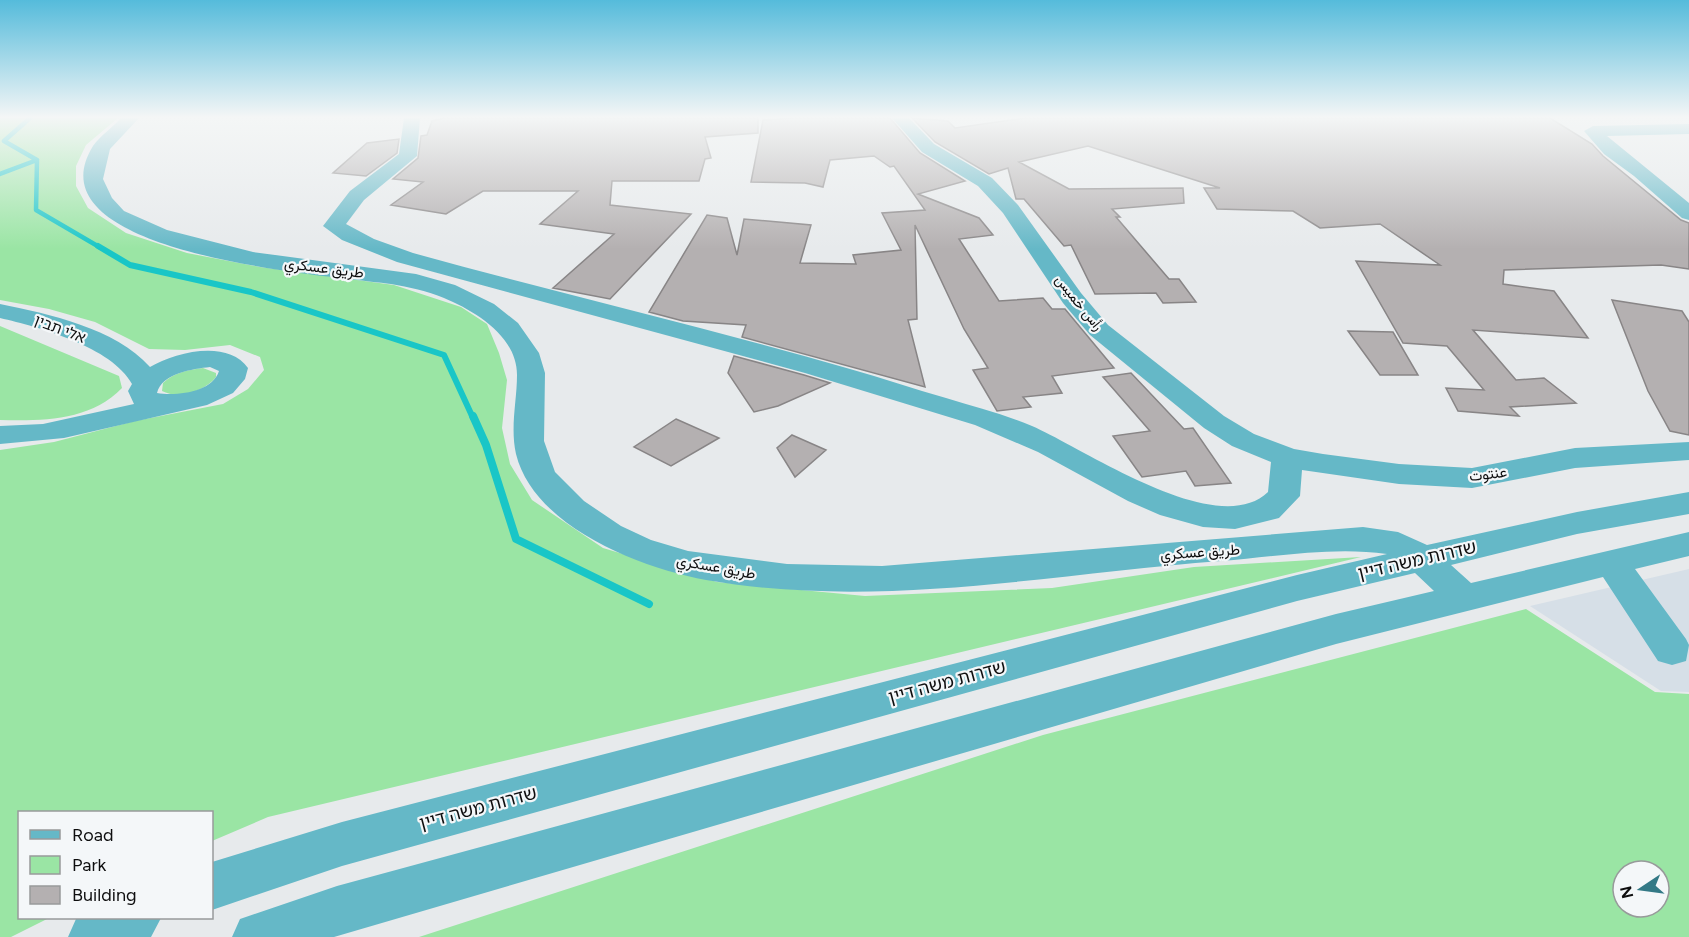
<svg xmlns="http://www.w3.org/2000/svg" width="1689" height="937" viewBox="0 0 1689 937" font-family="Figtree,Vazirmatn,'Noto Sans Hebrew',sans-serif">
  <rect width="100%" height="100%" fill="#e7eaec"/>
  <!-- built -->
  <path fill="#d6dfe7" d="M1689 569V692L1661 691 1530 606Z"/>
  <!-- green -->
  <path fill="#9ae5a4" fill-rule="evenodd" d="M0 118H118L86 145 76 166V186L88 208 126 233 187 253 260 267 394 285 461 307 487 324 499 353 507 380 502 428 510 464 532 500 603 548 717 582 865 596 1052 588 1194 567 1361 557 268 817 212 841V812H20V918H49L11 937H0V450L54 442 135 421 223 404 248 389 264 370 260 357 230 345 185 350 149 349 95 322 49 309 0 300Z
    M0 326 119 376 122 388C90 421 43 421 0 420Z
    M203 368 216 373V377C205 391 179 400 162 391L163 383C175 372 188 370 203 368Z
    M1526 609 1655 692 1689 694V937H419L1043 735ZM1623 871H1659V907H1623Z"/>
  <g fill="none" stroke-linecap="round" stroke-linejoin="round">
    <!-- stream-far2 -->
    <path stroke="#19c6c7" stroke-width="4.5" d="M30 118 4 141 37 160
      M37 160 36 210 101 248
      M0 174 37 160"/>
    <!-- stream-far1 -->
    <path stroke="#19c6c7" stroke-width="6" d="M98 246 130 265 251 292 444 355 473 418"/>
    <!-- stream -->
    <path stroke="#19c6c7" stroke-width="8" d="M473 416 486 445 516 539 649 604"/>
  </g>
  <!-- building -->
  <path fill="#b4b0b1" stroke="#888586" stroke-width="1.5" d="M444 118H758V133L705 137 711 158 705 159 699 181H612L610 205 691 214 610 299 553 288 614 234 540 224 578 191H483L446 214 391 205 423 182 393 179 418 158 421 136 427 135 432 121Z
    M793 118H890L920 153 965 181 918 194 979 218 993 235 959 239 999 301 1043 298 1052 309H1065L1114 368 1052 376 1062 393 1023 397 1031 407 997 411 973 370 988 368 964 329 915 225 917 319 908 320 925 387 742 337 746 325 683 321 649 312 707 215 727 218 737 255 744 219 811 225 800 263 856 264 853 255 901 250 882 213 925 210 894 166 890 167 874 156 830 160 823 187 805 183 751 182 763 120Z
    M912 118 948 121 955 128 1025 118H1550L1592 144 1603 156 1681 220 1689 223V269L1661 265 1504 270 1503 284 1554 291 1588 338 1473 330 1516 380 1544 378 1576 403 1510 407 1519 416 1458 411 1446 388 1484 390 1447 346 1403 343 1356 261 1440 265 1380 224 1320 228 1293 211 1217 209 1204 188H1220L1088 146 1019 162 1069 189 1183 188 1184 203 1112 209 1120 217H1116L1169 279H1179L1196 302 1163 303 1156 293 1095 294 1071 245 1064 246 1024 199H1016L1008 168 989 174 935 142Z
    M399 139 397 153 366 176 333 173 367 143Z
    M1612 300 1682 311 1689 322V435L1670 431 1648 391Z
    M1348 331 1393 332 1418 375H1380Z
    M734 356 804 375 830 383 778 406 754 412 728 373Z
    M1131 373 1184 429 1193 428 1231 483 1195 486 1186 471 1142 477 1113 436 1150 431 1103 377Z
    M676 419 719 438 671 466 634 447Z
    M792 435 826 450 795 477 777 448Z"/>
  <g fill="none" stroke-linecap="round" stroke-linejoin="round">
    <!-- minor -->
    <path fill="#65b8c7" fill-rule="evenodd" d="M121 118H139L110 149 103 179 112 198 124 211 167 230 253 252 416 274 455 285 494 304 518 323 539 353 545 373 544 441 555 472 584 501 621 526 651 540 688 551 787 564 882 566 1363 527 1398 532 1427 545 1577 512 1689 492V514L1577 534 1451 565 1471 583 1689 532V556L1635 569 1686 639 1689 645 1686 661 1672 665 1658 661 1603 577 1336 644 334 937H232L240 919 337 886 1336 614 1434 591 1415 573 1297 601 342 866 212 910V862L342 822 1297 575 1387 554C1333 546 1275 557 1221 561 1049 574 878 610 706 580 641 568 534 527 516 454 510 427 517 401 517 375 517 336 475 311 444 298 427 291 409 287 391 284 336 276 25 256 93 146 100 136 113 127 121 118Z
      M404 118H420L417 156 364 200 346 224 374 239 413 253C558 293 705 327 850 369 882 378 914 389 946 398 975 407 1004 414 1032 426 1085 449 1217 541 1268 492L1271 462 1232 446 1204 428 1090 335 1063 303 1003 213 978 186 922 152 892 118H909L934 144 992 178 1018 205 1081 293 1108 325 1224 416 1254 434 1294 449 1323 454 1399 464 1472 468 1575 448 1689 442V460L1575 468 1472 488 1399 484 1302 470 1300 496 1279 518 1235 529 1203 527 1160 515 1128 501 1038 452 975 425 805 373 397 262 342 240 323 226 350 191 399 154Z
      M1689 124V134L1607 136 1689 203V220L1682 218 1634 176 1604 154 1584 131 1593 126Z
      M0 304C49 314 115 328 150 367 175 352 228 339 248 368L245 379 233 393 207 405 64 438 0 444V426L43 424 134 404 128 391 132 384C112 347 39 327 0 318ZM210 367 219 371C212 393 176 396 157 393 162 373 193 369 210 367Z
      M79 918H161L151 937H68L76 919Z"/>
  </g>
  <!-- sky -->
  <linearGradient id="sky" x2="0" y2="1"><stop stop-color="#55bbdb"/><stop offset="0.47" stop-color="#f4f6f6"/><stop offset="1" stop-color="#f4f6f6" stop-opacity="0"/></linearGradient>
  <rect width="1689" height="249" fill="url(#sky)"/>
  <g text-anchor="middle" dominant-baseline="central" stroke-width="4.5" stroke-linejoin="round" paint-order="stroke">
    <!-- far-street labels -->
    <g font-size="14" fill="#0e0e0f" stroke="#f4f7f9">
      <text transform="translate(1079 303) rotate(51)">رأس خميس</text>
    </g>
    <!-- street labels -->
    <g font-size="15" fill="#0e0e0f" stroke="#f4f7f9">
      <text transform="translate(324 268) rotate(7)">طريق عسكري</text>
      <text transform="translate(60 329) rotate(21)">אלי תבין</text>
      <text transform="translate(1488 474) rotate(-7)">عنتوت</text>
      <text transform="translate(1200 552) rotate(-4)">طريق عسكري</text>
      <text transform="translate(716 567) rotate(10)">طريق عسكري</text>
    </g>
    <!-- near-street labels -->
    <g font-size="18" fill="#0e0e0f" stroke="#f4f7f9">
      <text transform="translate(1417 560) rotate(-13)">שדרות משה דיין</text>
      <text transform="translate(947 682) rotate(-15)">שדרות משה דיין</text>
      <text transform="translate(478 808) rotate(-15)">שדרות משה דיין</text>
    </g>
  </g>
  <!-- legend -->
  <rect x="18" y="811" width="195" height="108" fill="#f4f7f9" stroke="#989a9b" stroke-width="1.5"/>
  <rect x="30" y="830" width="30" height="9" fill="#65b8c7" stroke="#989a9b" stroke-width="1.5"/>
  <text x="72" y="841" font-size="18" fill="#0e0e0f">Road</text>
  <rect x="30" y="856" width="30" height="18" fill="#9ae5a4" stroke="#989a9b" stroke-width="1.5"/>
  <text x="72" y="871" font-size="18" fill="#0e0e0f">Park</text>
  <rect x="30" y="886" width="30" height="18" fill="#b4b0b1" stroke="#989a9b" stroke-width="1.5"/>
  <text x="72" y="901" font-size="18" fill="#0e0e0f">Building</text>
  <!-- north arrow -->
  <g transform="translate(1641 889) rotate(257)"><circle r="28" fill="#f4f7f9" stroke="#989a9b" stroke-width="1.5"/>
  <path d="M0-4.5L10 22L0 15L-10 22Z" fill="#337986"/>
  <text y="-9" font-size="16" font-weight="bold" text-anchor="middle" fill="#0e0e0f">N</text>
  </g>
</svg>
